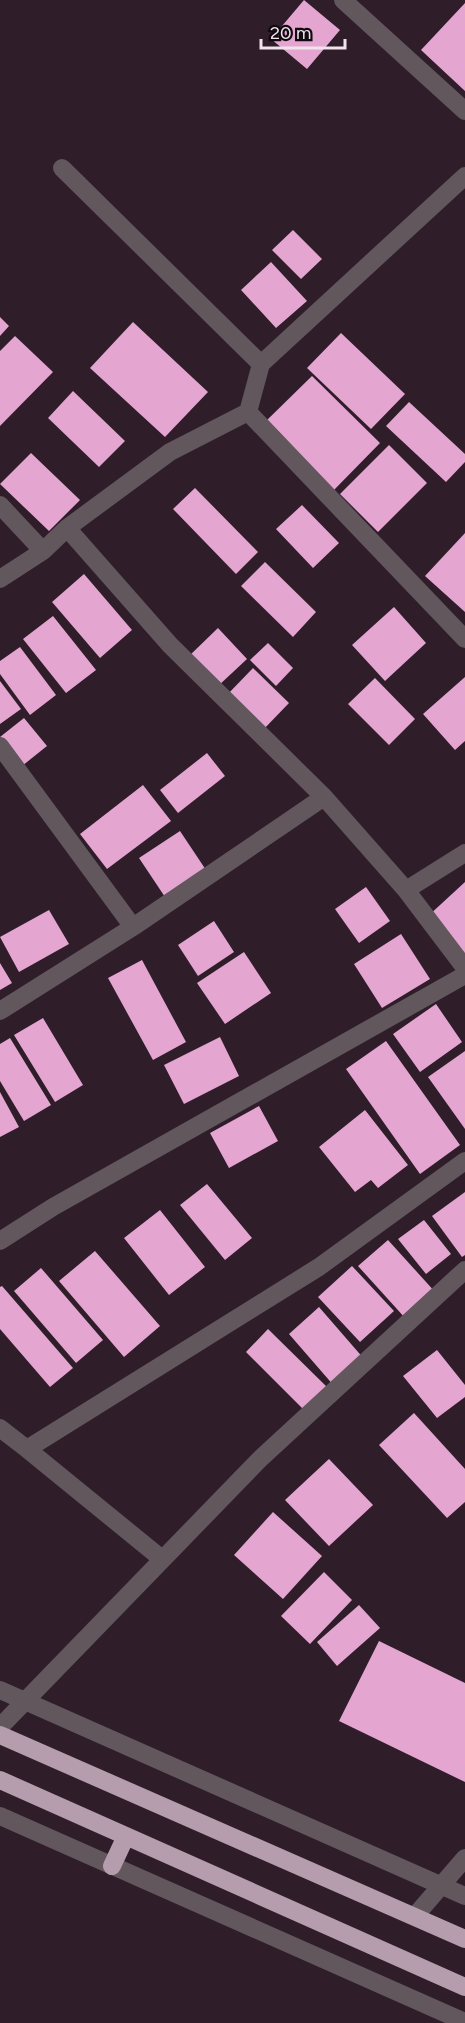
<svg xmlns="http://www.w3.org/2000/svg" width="465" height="2023" viewBox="0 0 465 2023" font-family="Figtree,sans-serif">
  <rect width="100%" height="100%" fill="#2f1d2a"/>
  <!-- building -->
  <path fill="#e4a5d0" d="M304 0 340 30 307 69 271 39Z
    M465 3V91L421 50Z
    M293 230 322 259 301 279 272 250Z
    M271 262 307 301 276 328 241 290Z
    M0 317 9 326 0 336Z
    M133 322 208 392 165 437 90 368Z
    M341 333 405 394 371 429 307 368Z
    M15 336 53 372 0 426V351Z
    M312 376 380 443 334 490 265 422Z
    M73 391 125 441 99 467 48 418Z
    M409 402 465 454V462L446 482 386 426Z
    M389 445 427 483 378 532 340 494Z
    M31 453 80 500 49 531 0 484Z
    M195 488 258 552 236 574 173 509Z
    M302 505 339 543 313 568 276 529Z
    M465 533V612L425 576Z
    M265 562 316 612 293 637 241 586Z
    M84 574 132 630 100 658 52 602Z
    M394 607 426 643 385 681 352 645Z
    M53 616 96 670 66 693 23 639Z
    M218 628 247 659 217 687 188 657Z
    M268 643 293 668 276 686 250 660Z
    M20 647 56 695 30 715 0 674V661Z
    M253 668 289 703 262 731 226 696Z
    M465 677V741L455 750 423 714Z
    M375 678 415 719 389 745 348 704Z
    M0 681 21 709 0 724Z
    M24 718 47 746 22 766 0 737Z
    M207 753 225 776 178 813 160 790Z
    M143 785 171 821 107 869 80 834Z
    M180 831 208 873 167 900 139 858Z
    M465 882V959L427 917Z
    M366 887 390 921 359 943 335 909Z
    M49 910 69 944 19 972 0 937Z
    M214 921 234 952 198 976 178 945Z
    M401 934 430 979 382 1008 354 964Z
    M244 952 271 993 225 1024 197 983Z
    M142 960 186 1042 153 1060 108 978Z
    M0 963 12 983 0 990Z
    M436 1004 462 1042 420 1072 393 1034Z
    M43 1018 83 1085 55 1102 14 1035Z
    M220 1037 239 1076 184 1104 164 1065Z
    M10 1038 51 1105 24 1121 0 1081V1044Z
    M386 1041 460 1145 420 1174 346 1069Z
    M465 1051V1129L428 1077Z
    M0 1092 19 1127 0 1137Z
    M259 1106 278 1141 229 1168 210 1133Z
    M365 1110 408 1165 378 1188 371 1180 355 1192 319 1147Z
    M207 1184 252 1238 225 1260 180 1205Z
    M465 1192V1255L462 1257 432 1216Z
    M160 1210 205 1267 169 1295 124 1238Z
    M424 1220 451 1254 426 1274 398 1239Z
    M388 1240 436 1293 406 1319 358 1266Z
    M95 1251 160 1326 124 1357 59 1281Z
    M352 1266 394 1311 360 1342 318 1297Z
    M41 1268 103 1340 76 1363 14 1291Z
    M2 1286 73 1368 50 1387 0 1329V1287Z
    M319 1307 365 1360 335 1387 289 1334Z
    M268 1329 328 1388 306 1412 246 1352Z
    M437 1350 465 1385V1397L437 1418 403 1376Z
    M414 1413 465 1469V1502L447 1518 379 1445Z
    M329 1459 373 1505 329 1546 285 1500Z
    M273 1512 322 1556 283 1599 234 1555Z
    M324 1572 352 1600 310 1644 281 1616Z
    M359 1605 380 1628 337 1666 317 1642Z
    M379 1641 465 1683V1782L339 1721Z"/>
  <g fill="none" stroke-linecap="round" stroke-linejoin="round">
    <!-- minor -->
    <path stroke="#61575d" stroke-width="18" d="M343 0 465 111
      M62 168 261 364
      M248 412 465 639
      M0 505 43 551
      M67 528 170 645 324 797 406 890 465 968
      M0 579 43 551 67 528 170 452 248 412 261 364 465 176
      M0 746 133 927
      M406 890 465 853
      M0 1011 133 927 324 797
      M0 1241 53 1207 465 975
      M0 1428 27 1449 319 1267 465 1161
      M27 1449 162 1559
      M0 1690 465 1896
      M0 1727 259 1460 465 1270
      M0 1816 465 2022
      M415 1916 465 1858"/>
    <!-- highway -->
    <path stroke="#b59dad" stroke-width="18" d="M0 1735 465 1939
      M0 1780 465 1987
      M112 1866 126 1836"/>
  </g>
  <!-- scale -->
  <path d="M261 39v9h84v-9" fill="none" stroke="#f0e3eb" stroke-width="3"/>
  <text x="270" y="39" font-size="18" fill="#f0e3eb" stroke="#120a10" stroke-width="4.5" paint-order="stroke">20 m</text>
</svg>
